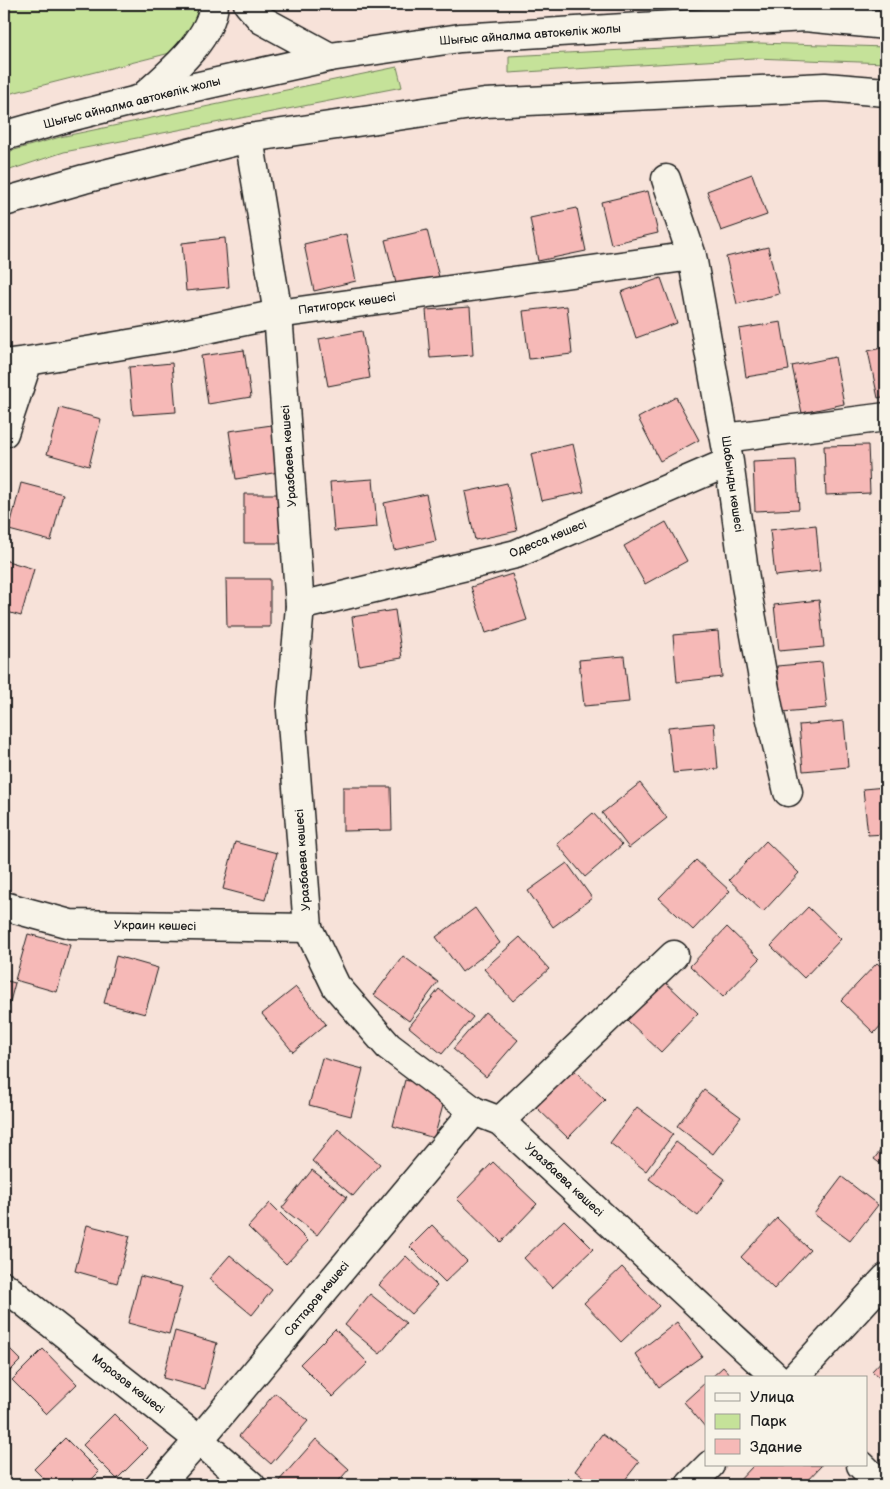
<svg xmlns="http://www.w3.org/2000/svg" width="890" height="1489" viewBox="0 0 890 1489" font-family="'Balsamiq Sans',sans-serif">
  <rect width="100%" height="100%" fill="#f7e2d9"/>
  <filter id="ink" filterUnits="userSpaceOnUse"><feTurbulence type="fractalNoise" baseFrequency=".02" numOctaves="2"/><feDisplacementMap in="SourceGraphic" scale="10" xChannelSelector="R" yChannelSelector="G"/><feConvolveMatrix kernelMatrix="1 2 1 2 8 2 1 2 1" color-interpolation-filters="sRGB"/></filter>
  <g filter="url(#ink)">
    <!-- green -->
    <path fill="#c5e299" stroke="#707f5a" d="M15 4H199L200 6 193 35 174 52 4 95V6Z
      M759 43 886 47V63L754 58 509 73V56Z
      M397 67 402 87 64 152 4 172V153L60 137Z"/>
    <!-- building -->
    <path fill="#f6b9b7" stroke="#1c1c1c" d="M430 4H453L431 8Z
      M752 174 767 215 721 231 707 191Z
      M648 191 658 233 611 244 601 202Z
      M577 208 586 251 538 261 530 218Z
      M427 230 439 277 397 287 385 240Z
      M346 234 356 281 314 291 304 244Z
      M225 238 229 287 186 291 182 243Z
      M768 247 779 294 737 304 726 257Z
      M661 278 677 323 636 338 621 292Z
      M567 306 572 354 529 359 523 311Z
      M470 307 473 355 430 358 426 310Z
      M781 322 789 370 746 377 739 329Z
      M362 331 370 378 328 386 319 339Z
      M886 347V396L878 398 868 351Z
      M244 350 251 397 208 404 201 356Z
      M835 357 844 404 802 413 792 366Z
      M172 363 176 412 133 415 129 367Z
      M676 397 699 440 660 461 638 418Z
      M60 408 101 419 89 466 47 454Z
      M272 425 279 472 236 479 229 431Z
      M886 438V484L880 439Z
      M573 444 584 492 541 501 531 454Z
      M868 445 870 493 826 495 824 446Z
      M796 460 799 509 755 511 753 462Z
      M373 479 377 527 334 531 330 482Z
      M21 483 63 494 51 541 9 530Z
      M507 483 517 531 475 540 465 492Z
      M244 494H288V543H244Z
      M426 494 436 541 394 550 384 503Z
      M666 522 687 561 645 584 624 546Z
      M816 525 820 571 775 576 770 530Z
      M4 560 34 569 21 616 4 611Z
      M512 574 527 620 486 633 471 587Z
      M226 579H270V627H227Z
      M819 600 824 647 779 651 774 605Z
      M395 610 402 658 359 665 352 617Z
      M718 631 722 677 677 682 673 635Z
      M624 656 629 702 584 706 579 660Z
      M822 662 827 708 782 712 777 666Z
      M844 721 848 767 803 771 799 725Z
      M714 723 718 769 673 773 668 727Z
      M640 783 667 818 629 848 602 813Z
      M343 787H391L392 830 343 831Z
      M886 787V834L868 835 863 789Z
      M593 813 622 845 585 877 557 844Z
      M766 841 799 873 763 912 729 880Z
      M235 842 277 853 265 900 223 889Z
      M696 860 730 891 693 930 659 898Z
      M567 863 592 898 553 927 528 891Z
      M808 907 841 939 804 978 771 946Z
      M475 908 500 943 462 972 436 937Z
      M727 927 760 959 723 997 690 966Z
      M28 934 70 945 57 992 15 980Z
      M520 937 549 969 513 1001 484 969Z
      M116 956 158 968 145 1014 104 1003Z
      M403 956 438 982 409 1021 374 995Z
      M877 963 886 971V1020L874 1033 841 1001Z
      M4 980 15 983 4 1024Z
      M664 981 698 1013 661 1052 627 1020Z
      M296 987 326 1024 293 1052 262 1014Z
      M439 989 473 1017 442 1054 409 1027Z
      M485 1012 518 1040 486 1077 453 1049Z
      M322 1058 363 1069 351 1116 309 1105Z
      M572 1068 605 1100 568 1138 535 1106Z
      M405 1080 447 1091 434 1138 393 1126Z
      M704 1090 741 1117 713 1154 677 1126Z
      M637 1107 673 1134 646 1171 610 1143Z
      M338 1129 380 1164 353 1196 312 1161Z
      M676 1142 725 1179 698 1216 649 1179Z
      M886 1143V1168L874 1159Z
      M493 1162 537 1204 501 1242 457 1199Z
      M312 1170 347 1197 317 1235 282 1208Z
      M842 1177 878 1205 850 1241 814 1214Z
      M270 1203 308 1241 286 1264 248 1227Z
      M777 1218 810 1250 774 1289 741 1257Z
      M564 1220 593 1249 552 1288 524 1258Z
      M87 1225 130 1236 117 1283 75 1271Z
      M432 1225 467 1261 445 1282 410 1247Z
      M230 1255 272 1290 252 1315 209 1279Z
      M406 1256 437 1286 411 1314 379 1285Z
      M622 1267 659 1306 621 1342 584 1303Z
      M140 1276 182 1287 169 1334 128 1323Z
      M370 1294 406 1323 380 1354 345 1325Z
      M677 1322 702 1356 659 1387 635 1354Z
      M335 1329 368 1363 333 1397 300 1364Z
      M175 1331 217 1343 205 1389 163 1378Z
      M4 1343 21 1360 4 1377Z
      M43 1349 77 1384 46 1414 12 1380Z
      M886 1356V1384L872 1371Z
      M723 1367 733 1378H711Z
      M706 1382V1428L684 1402Z
      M275 1393 308 1421 271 1464 239 1436Z
      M114 1414 148 1448 117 1479 83 1445Z
      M602 1434 639 1462 621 1485H594L575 1471Z
      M65 1438 99 1472 86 1485H50L34 1469Z
      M316 1439 349 1469 335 1485H280L277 1483Z
      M754 1465H821V1466L803 1485H735Z"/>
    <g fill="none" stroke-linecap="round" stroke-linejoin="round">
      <defs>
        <path id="minor" d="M666 179 692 256 729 462 746 586 769 711 788 792
          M4 364 28 361 164 338 278 314 692 256
          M4 433 28 361
          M725 438 886 417
          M300 606 516 554 729 462
          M4 906 70 924 308 928
          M500 1121 674 955
          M4 1286 199 1440 251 1485
          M794 1378 886 1278
          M159 1485 199 1440 474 1111
          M690 1485 710 1465"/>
        <path id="tertiary" d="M249 138 278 314 300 606 291 710 308 928 336 986 388 1046 474 1111 500 1121 777 1378
          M861 1465 881 1485"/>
        <path id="secondary" d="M248 4 262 20 330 57
          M141 99C167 75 211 41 214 4"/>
        <path id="primary" d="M4 136 70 117 141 99 330 57 460 38 805 17 886 25
          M4 202 84 179 249 138 485 103 825 87 886 92"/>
      </defs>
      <!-- minor casing -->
      <use href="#minor" stroke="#1c1c1c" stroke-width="31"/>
      <!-- tertiary casing -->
      <use href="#tertiary" stroke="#1c1c1c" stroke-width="31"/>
      <!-- secondary casing -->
      <use href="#secondary" stroke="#1c1c1c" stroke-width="31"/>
      <!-- primary casing -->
      <use href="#primary" stroke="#1c1c1c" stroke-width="31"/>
      <!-- minor -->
      <use href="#minor" stroke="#f7f3e8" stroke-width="28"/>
      <!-- tertiary -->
      <use href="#tertiary" stroke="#f7f3e8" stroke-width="28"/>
      <!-- secondary -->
      <use href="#secondary" stroke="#f7f3e8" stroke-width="28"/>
      <!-- primary -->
      <use href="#primary" stroke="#f7f3e8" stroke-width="28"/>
    </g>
  </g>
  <g text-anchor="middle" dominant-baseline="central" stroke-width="4.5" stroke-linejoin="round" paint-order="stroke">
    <!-- street labels -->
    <g font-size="12" fill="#1c1c1c" stroke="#f7f3e8">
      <text transform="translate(530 35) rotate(-4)">Шығыс айналма автокөлік жолы</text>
      <text transform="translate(132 103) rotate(-14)">Шығыс айналма автокөлік жолы</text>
      <text transform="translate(347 304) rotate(-8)">Пятигорск көшесі</text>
      <text transform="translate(289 456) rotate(-94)">Уразбаева көшесі</text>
      <text transform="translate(732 484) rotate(82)">Шабынды көшесі</text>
      <text transform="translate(548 539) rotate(-22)">Одесса көшесі</text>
      <text transform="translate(303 860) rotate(-94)">Уразбаева көшесі</text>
      <text transform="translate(155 926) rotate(1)">Украин көшесі</text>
      <text transform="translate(564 1180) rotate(43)">Уразбаева көшесі</text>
      <text transform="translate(317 1299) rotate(-50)">Саттаров көшесі</text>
      <text transform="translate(128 1384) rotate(38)">Морозов көшесі</text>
    </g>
  </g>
  <!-- margin -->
  <rect width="890" height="1489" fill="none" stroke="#f7f3e8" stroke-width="20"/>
  <rect x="10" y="10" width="870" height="1469" fill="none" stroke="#1c1c1c" stroke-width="2" filter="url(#ink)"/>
  <!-- legend -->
  <rect x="705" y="1376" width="162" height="90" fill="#f7f3e8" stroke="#9f9d96"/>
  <rect x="715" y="1393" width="25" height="8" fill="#f7f3e8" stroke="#9f9d96"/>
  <text x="750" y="1402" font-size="15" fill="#1c1c1c">Улица</text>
  <rect x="715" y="1414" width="25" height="15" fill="#c5e299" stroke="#9f9d96"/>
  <text x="750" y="1426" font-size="15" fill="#1c1c1c">Парк</text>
  <rect x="715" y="1439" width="25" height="15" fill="#f6b9b7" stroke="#9f9d96"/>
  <text x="750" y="1452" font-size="15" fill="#1c1c1c">Здание</text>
</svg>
